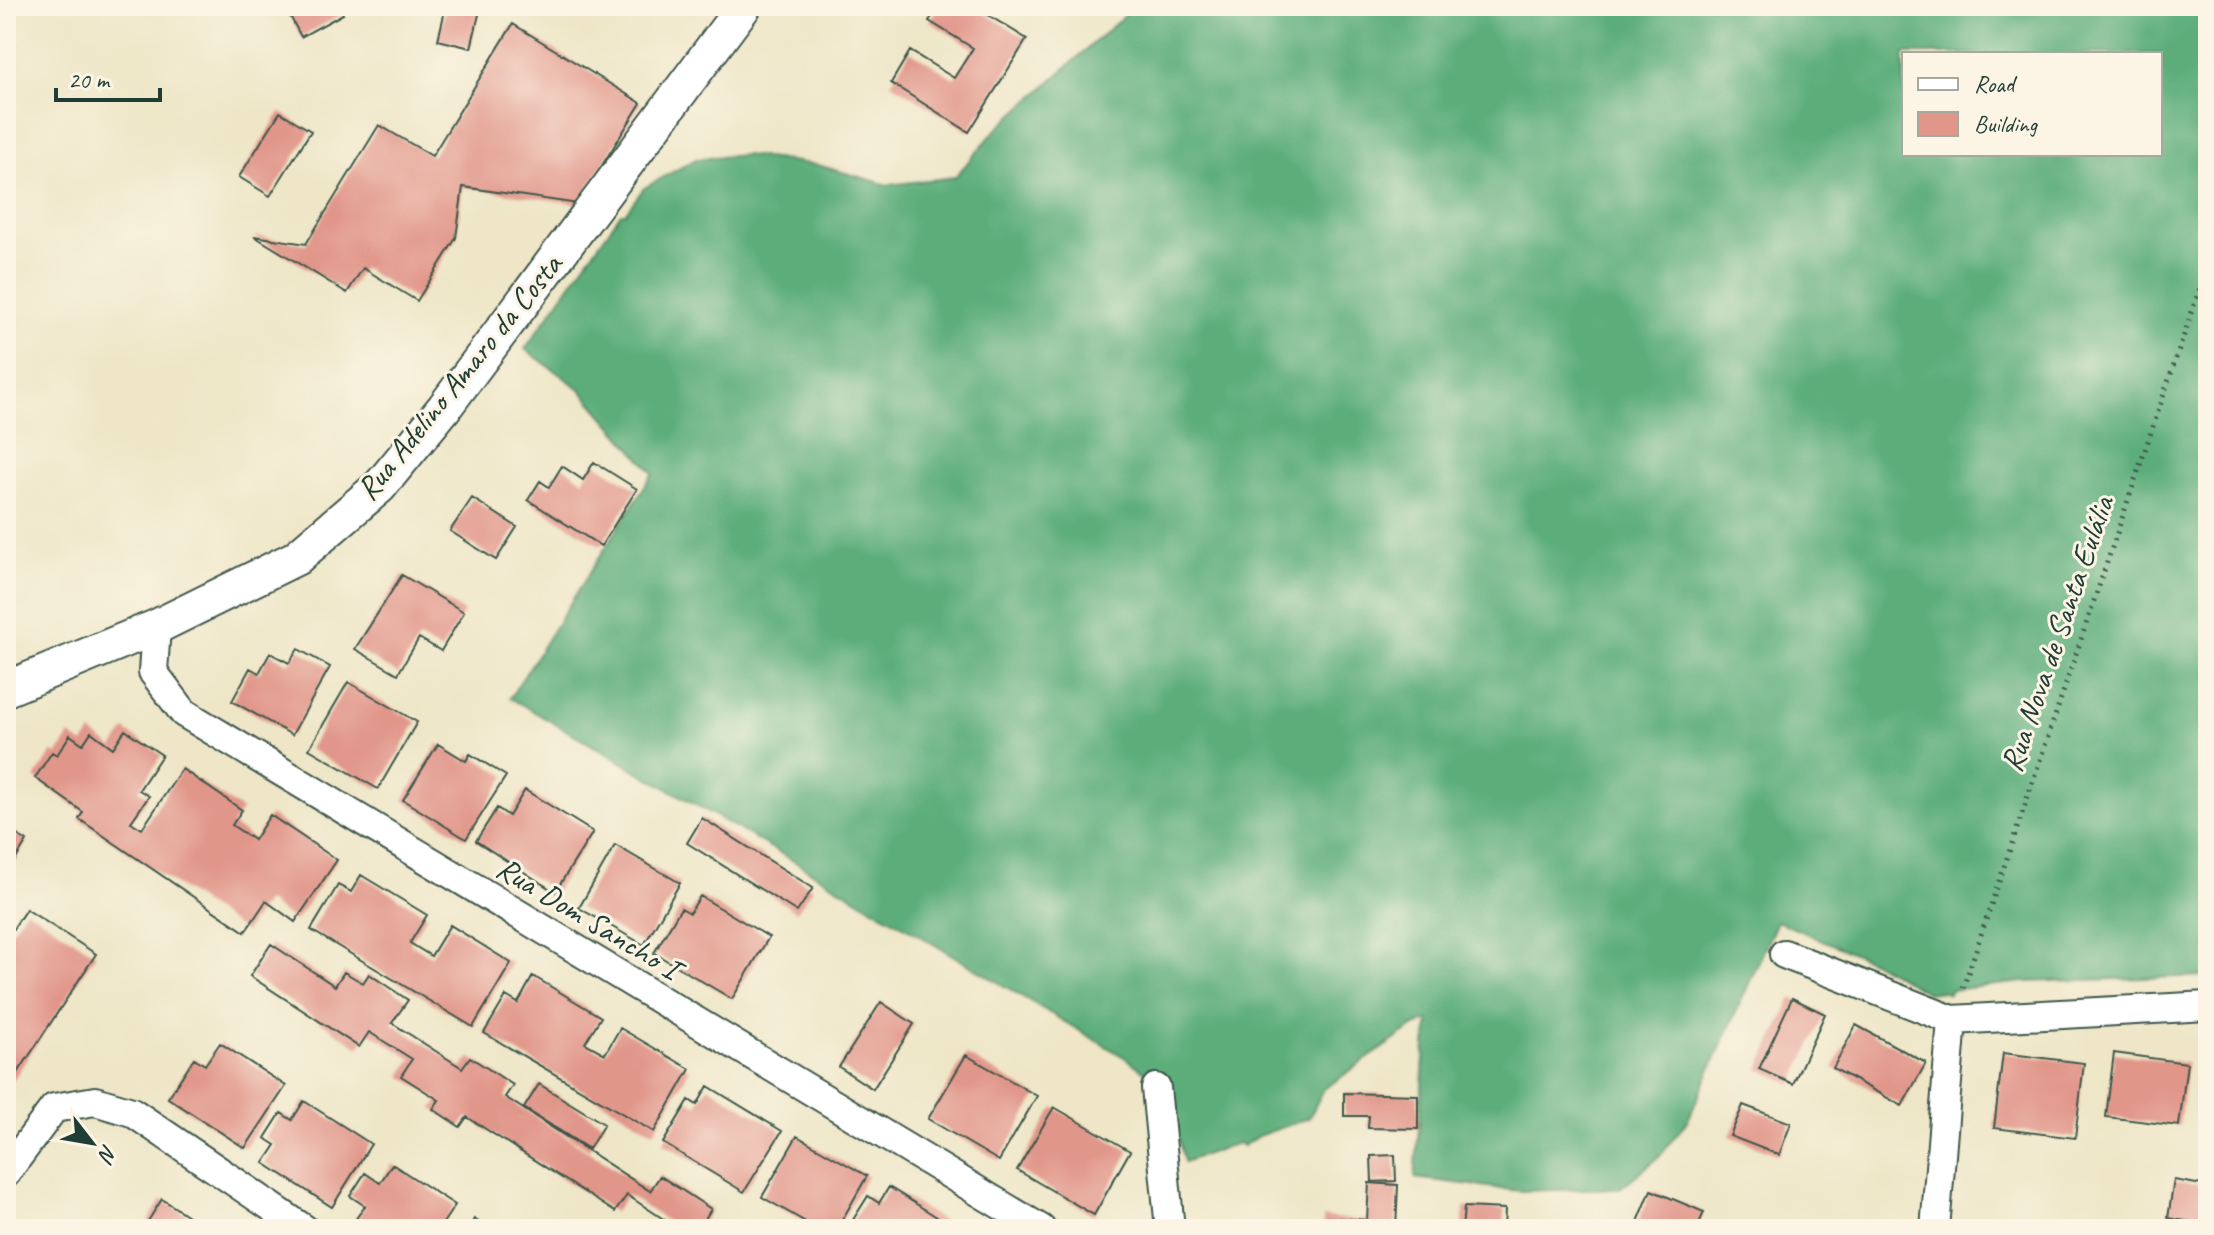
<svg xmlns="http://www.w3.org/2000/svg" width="2214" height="1235" viewBox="0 0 2214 1235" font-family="Caveat,sans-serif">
  <rect width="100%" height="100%" fill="#fcf5e5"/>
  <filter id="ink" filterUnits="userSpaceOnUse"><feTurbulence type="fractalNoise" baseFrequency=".0125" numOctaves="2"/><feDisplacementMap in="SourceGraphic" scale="16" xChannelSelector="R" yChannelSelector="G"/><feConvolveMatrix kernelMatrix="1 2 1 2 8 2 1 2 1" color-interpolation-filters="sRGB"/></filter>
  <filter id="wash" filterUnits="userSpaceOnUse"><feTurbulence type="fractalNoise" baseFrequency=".006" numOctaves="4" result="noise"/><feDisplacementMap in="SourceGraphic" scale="32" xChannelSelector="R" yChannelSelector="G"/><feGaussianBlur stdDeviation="1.8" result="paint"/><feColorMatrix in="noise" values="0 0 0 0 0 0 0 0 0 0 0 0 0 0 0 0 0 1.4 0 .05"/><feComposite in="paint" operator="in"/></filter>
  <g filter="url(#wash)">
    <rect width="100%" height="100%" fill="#eee6c7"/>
    <!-- forest -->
    <path fill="#5cad7a" stroke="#3e7557" stroke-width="2" fill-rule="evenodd" d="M1135 6H2208V976L2024 982 1950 990 1949 994 1943 991 1927 993 1872 961 1777 921 1688 1120 1657 1159 1620 1188 1520 1191 1415 1178 1425 1045 1429 1021 1413 1027 1324 1089 1309 1118 1258 1136 1243 1146 1238 1143 1184 1162 1167 1089 1129 1060 780 853 510 698 653 473 580 389 525 349 621 213H625L644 188 696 159 745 155 818 165 888 185 955 177 994 132ZM1904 54H2160V154H1904Z"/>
    <g id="blocks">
      <!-- building -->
      <path fill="#e1968a" d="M308 6H339L343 14 301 37 290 16Z
        M446 6H481L471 48 438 40Z
        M939 6H973L1027 39 969 132 891 83 910 51 954 78 973 48 929 21Z
        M513 24 641 103 578 204 463 187 456 238 417 301 363 268 347 293 254 236 306 244 379 125 432 156Z
        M280 112 311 131 270 196 239 177Z
        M594 462 637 489 601 546 528 500 540 481 549 487 562 466 583 480Z
        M472 498 517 527 496 560 450 531Z
        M402 575 464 612 441 651 419 638 398 674 355 649Z
        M298 649 330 667 292 735 232 701 250 668 259 673 270 653 289 663Z
        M348 682 417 722 378 789 309 749Z
        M125 730 162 755 139 790 149 796 131 822 142 829 182 769 242 810 232 825 254 840 270 815 337 860 295 922 266 901 245 932 79 819 83 812 35 778 52 752 57 755 70 735 83 744 91 732 113 748Z
        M438 744 466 761 470 754 506 776 466 839 403 800Z
        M525 790 593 832 555 892 476 841 497 808 509 816Z
        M702 818 813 888 797 912 687 843Z
        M6 828 27 841 6 875Z
        M615 845 680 883 644 945 579 908Z
        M361 875 427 915 410 943 431 956 450 925 511 963 473 1027 311 930 338 885 351 892Z
        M700 896 769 937 732 999 654 953 681 908 690 913Z
        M26 909 96 954 6 1091V940Z
        M271 944 335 986 344 972 363 983 369 974 408 1000 392 1023 462 1068 470 1057 513 1085 505 1097 650 1191 660 1176 711 1209 699 1229H672L674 1226 627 1195 615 1212 467 1117 460 1127 433 1109 439 1100 401 1076 412 1059 369 1032 359 1047 250 976Z
        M533 976 601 1017 585 1043 605 1054 620 1028 690 1069 654 1132 484 1033 506 996 518 1003Z
        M1792 998 1825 1014 1793 1084 1759 1069Z
        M881 1002 914 1024 873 1089 839 1067Z
        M1856 1025 1926 1063 1902 1106 1833 1068Z
        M220 1043 286 1086 245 1148 168 1098 194 1058 205 1065Z
        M2003 1053 2084 1063 2075 1138 1994 1128Z
        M2114 1053 2187 1063 2179 1126 2106 1117Z
        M966 1055 1037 1096 999 1161 928 1119Z
        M539 1084 604 1124 589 1149 524 1108Z
        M708 1086 782 1131 744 1192 663 1143 689 1100 697 1105Z
        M1344 1093 1418 1095V1129L1368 1128 1369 1116H1344Z
        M304 1101 371 1144 332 1207 264 1163 276 1145 265 1138 281 1113 292 1120Z
        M1743 1105 1791 1123 1779 1155 1730 1136Z
        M1054 1107 1130 1151 1094 1215 1017 1170Z
        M797 1136 867 1176 837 1229H818L762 1197Z
        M1395 1155 1396 1181 1372 1182 1371 1156Z
        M392 1164 455 1205 439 1229H360L352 1224 365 1206 350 1196 365 1173 380 1183Z
        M2174 1180 2208 1186V1225L2168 1218Z
        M1369 1183 1398 1185 1396 1229H1323V1217L1367 1220Z
        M889 1187 956 1229H861L851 1223 868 1196 879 1203Z
        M1651 1190 1704 1212 1697 1229H1635Z
        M162 1199 208 1229H143Z
        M1464 1207 1505 1209 1504 1229H1462Z
        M474 1219 489 1229H468Z"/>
    </g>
  </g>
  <g filter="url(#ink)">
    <use href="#blocks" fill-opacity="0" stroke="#3e564a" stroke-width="2"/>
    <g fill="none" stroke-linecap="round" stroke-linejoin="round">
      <defs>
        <path id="minor" d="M156 627 153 672 184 713 1041 1229
          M1784 954 1952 1020 2208 1006
          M1156 1088 1170 1229
          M6 1173 54 1108 95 1101 132 1112 304 1229
          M1935 1229 1952 1020"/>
        <path id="tertiary" d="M6 689 156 627 296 558 380 486 444 408 744 6"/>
      </defs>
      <!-- minor casing -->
      <use href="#minor" stroke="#3e564a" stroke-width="32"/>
      <!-- tertiary casing -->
      <use href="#tertiary" stroke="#3e564a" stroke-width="38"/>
      <!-- path -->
      <path stroke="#3e564a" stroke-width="5" stroke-dasharray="2 6" stroke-linecap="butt" d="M1963 988 2208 264"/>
      <!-- minor -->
      <use href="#minor" stroke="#fff" stroke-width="28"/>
      <!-- tertiary -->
      <use href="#tertiary" stroke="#fff" stroke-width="34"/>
    </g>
  </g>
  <g text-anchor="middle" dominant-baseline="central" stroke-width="6" stroke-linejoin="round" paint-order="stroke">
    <!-- street labels -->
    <g font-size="32" fill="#1f3d34" stroke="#fcf5e5">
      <text transform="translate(459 377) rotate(-51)">Rua Adelino Amaro da Costa</text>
      <text transform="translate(2057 634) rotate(-71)">Rua Nova de Santa Eulália</text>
      <text transform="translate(588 918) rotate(31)">Rua Dom Sancho I</text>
    </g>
  </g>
  <!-- margin -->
  <rect width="2214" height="1235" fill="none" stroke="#fcf5e5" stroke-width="32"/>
  <!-- legend -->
  <rect x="1902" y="52" width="260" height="104" fill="#fcf5e5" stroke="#a4ab9e" stroke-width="2"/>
  <rect x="1918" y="78" width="40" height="12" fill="#ffffff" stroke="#a4ab9e" stroke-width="2"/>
  <text x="1974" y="92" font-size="24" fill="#1f3d34">Road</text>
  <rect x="1918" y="112" width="40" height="24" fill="#e1968a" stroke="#a4ab9e" stroke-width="2"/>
  <text x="1974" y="132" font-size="24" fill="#1f3d34">Building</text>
  <!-- north arrow -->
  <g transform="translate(92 1143) rotate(121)" stroke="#fcf5e5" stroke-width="6" paint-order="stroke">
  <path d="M0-6L14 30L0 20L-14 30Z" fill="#1f3d34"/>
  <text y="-12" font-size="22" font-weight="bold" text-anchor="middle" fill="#1f3d34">N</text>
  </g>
  <!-- scale -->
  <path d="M56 88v12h104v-12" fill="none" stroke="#1f3d34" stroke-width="4"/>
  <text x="68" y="88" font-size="24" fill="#1f3d34" stroke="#fcf5e5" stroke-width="6" paint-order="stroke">20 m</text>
</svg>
